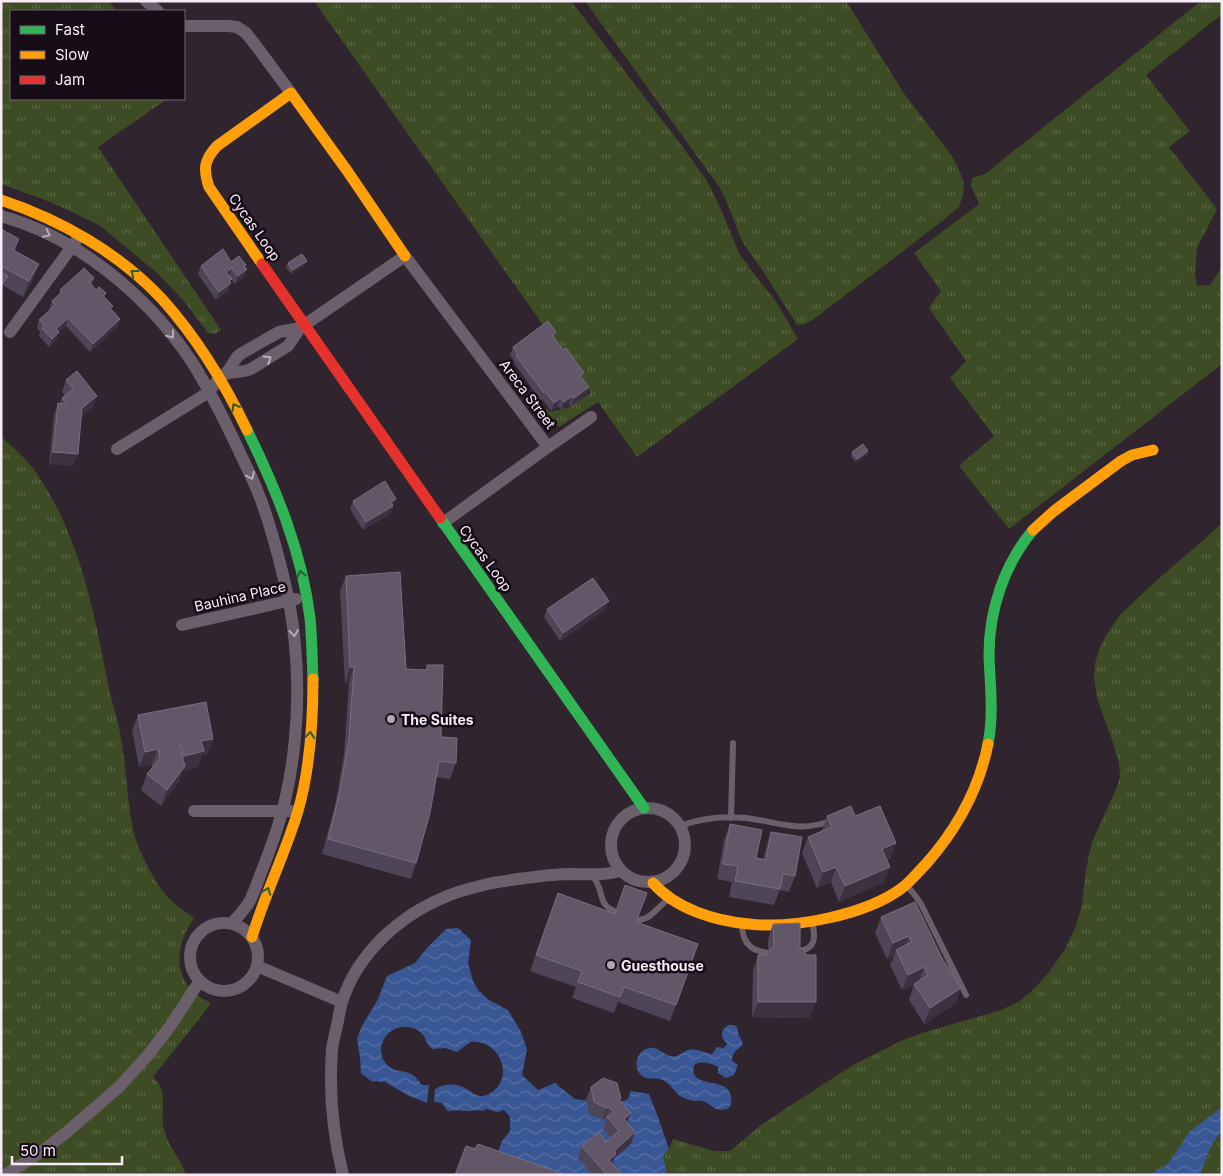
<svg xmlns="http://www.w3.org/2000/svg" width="1223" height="1176" viewBox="0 0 1223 1176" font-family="Inter,sans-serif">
  <defs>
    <pattern id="grass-tufts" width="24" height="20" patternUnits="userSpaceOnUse" patternTransform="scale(1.25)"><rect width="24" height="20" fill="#3d4c24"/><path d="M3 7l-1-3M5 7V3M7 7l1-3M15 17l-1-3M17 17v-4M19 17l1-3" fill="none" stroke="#5a6645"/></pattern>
    <pattern id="water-waves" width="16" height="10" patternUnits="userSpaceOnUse" patternTransform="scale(1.25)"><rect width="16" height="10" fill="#3a5795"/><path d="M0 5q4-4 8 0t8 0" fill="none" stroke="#576fa5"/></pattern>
  </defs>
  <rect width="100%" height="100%" fill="#30242f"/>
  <!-- grass -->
  <path fill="url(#grass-tufts)" d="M1 1H109L116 11H11V99H167L98 147 221 330 215 334 208 333 183 300 157 273 99 225 68 210 45 200 1 184Z
    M314 1H571L682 146 707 181 719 205 739 253 754 274 775 300 798 339 637 457 598 402 559 427 541 422 540 418 547 408 550 412 567 408 591 393Z
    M585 1H846L905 95 952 156 960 172 964 184 963 194 959 207 945 219 814 319 805 324 797 325 761 268 747 249 741 239 729 207 720 188Z
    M1201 1H1222V14L1146 75 1190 131 1169 147 1217 209 1197 248 1195 273 1197 286 1210 285 1222 267V364L1009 529 959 466 994 436 950 378 966 361 929 308 941 291 914 253 979 204 971 186 972 178 985 174Z
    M1 436C12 447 27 459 35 471 79 534 94 610 108 684 111 700 117 716 120 732 126 764 127 798 133 830 137 848 153 879 165 894 173 903 184 911 194 918 173 949 172 984 209 1002L210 1005 153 1077C155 1080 159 1083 160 1086 166 1098 161 1113 163 1125 166 1144 180 1157 186 1175H1Z
    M1222 523V1175H667L663 1155 669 1149 673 1139 714 1151H730L761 1125 853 1065 901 1041 922 1033 1001 1010 1020 1001 1035 988 1049 972 1064 951 1076 926 1082 905 1086 869 1092 842 1117 787 1120 776 1119 763 1112 740 1097 698 1094 675 1095 664 1099 649 1107 634 1120 615 1158 579 1207 537Z"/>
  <!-- water -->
  <path fill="url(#water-waves)" d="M458 928 471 940 468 963 473 981 478 990 489 1000 508 1010 521 1032 527 1049 522 1075 538 1090 555 1083 575 1099 615 1104 628 1099 631 1091 649 1094 658 1117 669 1149 663 1155 667 1175H567L561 1173 560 1175 498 1152 502 1141 510 1131V1117L504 1110 497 1112 487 1109 482 1111C477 1109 475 1111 469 1111 463 1111 455 1110 448 1111L447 1110 442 1103 434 1102 435 1089C446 1083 457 1083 468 1090 476 1094 479 1099 489 1094 517 1078 499 1038 470 1042L457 1052 445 1048 432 1049C423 1041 428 1035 415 1029 395 1020 373 1041 384 1061 392 1073 400 1069 411 1074 415 1076 419 1081 422 1085H429L427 1103 409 1096 385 1082 371 1081 361 1073 360 1057 357 1039 362 1026 378 999 387 976 415 963 428 947 446 929Z
    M729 1025H734L737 1027 739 1036 742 1041 743 1045C737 1050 732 1052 732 1061L738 1065 734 1075 726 1078 718 1073V1067C711 1063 703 1061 695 1064 687 1084 713 1081 723 1086 728 1088 731 1093 731 1099 732 1104 731 1106 727 1109 712 1112 713 1104 702 1101 699 1100 697 1101 695 1101 690 1101 684 1098 680 1096 674 1091 670 1084 663 1080 656 1077 647 1081 641 1075 631 1065 639 1046 654 1048 660 1049 664 1055 671 1056 678 1058 682 1052 688 1050 696 1048 704 1052 711 1054L713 1053 717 1047 724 1048 727 1044C726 1042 724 1041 723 1039 720 1033 724 1027 729 1025Z
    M1222 1107V1131C1209 1145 1207 1158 1200 1175H1149L1164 1167 1171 1160 1189 1132Z"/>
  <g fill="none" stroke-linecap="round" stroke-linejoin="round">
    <!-- lane -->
    <path stroke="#6c5f6c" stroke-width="6" d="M731 818 733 743
      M680 826C701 818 724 816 746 818 780 822 796 833 831 821
      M593 875C595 880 599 886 600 891 603 902 604 906 614 911
      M907 886 914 894 921 904 966 995
      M638 920C652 919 658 906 669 899
      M742 924C742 947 755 953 776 953
      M796 952C816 949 816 939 812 921"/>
    <!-- street -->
    <path stroke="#6c5f6c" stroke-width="12" d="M146 1 158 11
      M184 26H228L237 27 246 33 257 47 291 93
      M1 216C78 237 149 297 192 362 210 391 225 421 239 451 245 464 252 477 257 490 268 516 275 543 282 571 288 595 293 620 295 645 301 703 295 774 277 829 272 844 267 858 261 873 257 883 254 894 248 904 243 911 238 917 232 923
      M10 332 76 241
      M225 374C234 371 243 373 251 369L288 346 300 328
      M548 447 591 417
      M117 449 209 392 219 378 225 374 230 368 237 357 242 353 279 332 300 328 405 256 548 447 443 523
      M182 625 296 599
      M611 845a37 37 0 1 1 74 0a37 37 0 1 1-74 0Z
      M194 811H291
      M190 957a34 34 0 1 1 68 0a34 34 0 1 1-68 0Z
      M257 966 342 1002
      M5 1175 41 1152 67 1132 119 1087 149 1054 171 1025 199 982
      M343 1175C333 1135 329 1091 332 1050 333 1040 336 1030 338 1021 339 1015 340 1008 342 1002 357 954 399 916 445 897 460 890 476 887 492 883 517 879 542 875 567 874 586 874 602 876 620 871"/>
    <!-- fast -->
    <path stroke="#30b455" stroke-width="11" d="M247 430C276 489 302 552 310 618 312 638 312 659 313 679
      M440 518 644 808
      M988 744C994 713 990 686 989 655 989 610 1004 565 1033 530"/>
    <!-- slow -->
    <path stroke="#ff9f0a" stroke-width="11" d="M1 200C61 220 119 253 162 299 197 338 225 384 247 430
      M262 264 209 187C203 169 204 160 217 146L291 93 348 172 405 256
      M1033 530 1054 511 1121 461 1132 455 1153 450
      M653 883C676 909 715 921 749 924 793 929 866 915 902 888 911 881 918 872 926 864 956 830 979 789 988 744
      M252 937C265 894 285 854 298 811 310 769 313 723 313 679"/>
    <!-- jam -->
    <path stroke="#e5322d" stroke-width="11" d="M262 264 440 518"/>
  </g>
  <!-- wall -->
  <path fill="#4f4558" d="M1 229 19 239 15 251 33 280 23 297 4 286 1 293Z
    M307 261 305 265 291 274 286 267 288 263Z
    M231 262 246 265 245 267 247 269 244 277 235 284 231 279 228 291 216 300 198 274 201 266Z
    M94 278 92 285 96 290 106 293 105 297 111 310 120 319 117 327 90 352 66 326 59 332 56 340 49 347 39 336 40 332 37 328 39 320 50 310 49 309 52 301 59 295 60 290Z
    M556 332 554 338 582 379 586 395 571 406 569 404 561 410 558 406 551 411 542 399 541 401 514 363V361L510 355 513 347Z
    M66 380 93 407 81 417 73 466 49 464 54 415 58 403H60L62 398 65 396 62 392Z
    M868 451 867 455 856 463 851 456 852 452Z
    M353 501 393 507 390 514 363 530 350 509Z
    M346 576 406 669 426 670 427 665 441 737 456 763 450 779 436 777 416 863 411 879 322 854 335 806 344 754 349 683H345L340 591Z
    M547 609H606L560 641 544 617Z
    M138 715 213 739 207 754 202 755 198 767 183 771 179 781 161 806 141 790 147 774 153 767 152 765 139 767 132 730Z
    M827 816H855L896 843 890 858 887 860 890 867 884 882 839 902 831 882 817 888 802 853 808 837 822 831Z
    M730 824 756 858 763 859 766 848 771 832 795 876 789 892 780 890 774 905 729 897 732 882 717 879 724 840Z
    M558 893 698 944 670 1021 618 1002 614 1013 572 998 576 987 530 971Z
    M881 917 942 958 961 988 955 1004 924 1024 909 1000 914 984 902 990 890 965 894 956 887 959 875 933Z
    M773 924 800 948 810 1018 752 1017 753 971 758 955H767L768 953V940Z
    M591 1087 621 1098 620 1100 627 1122 631 1144 614 1158 613 1163 622 1175H592L578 1158 582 1146 606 1142 611 1138 603 1129 606 1120 605 1118 603 1120 589 1114 586 1099Z"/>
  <!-- shaded-wall -->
  <path fill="#3b3140" d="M307 261 305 265 291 274 292 270Z
    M39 264 33 280 23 297 29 281Z
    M246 265 243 272 247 269 244 277 235 284 238 276Z
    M232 268 229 276 226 272Z
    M8 276 2 292 1 293V287Z
    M232 279 229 284 231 283 228 291 216 300 219 292Z
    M68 318 66 326 54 337 56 329Z
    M120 319 117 327 90 352 93 344Z
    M59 332 56 340 49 347 52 339Z
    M589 387 586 395 571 406 574 398Z
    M97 396 93 407 78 420 82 408Z
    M572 396 569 404 561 410 564 402Z
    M561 398 558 406 551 411 554 403Z
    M868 451 867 455 856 463 857 459Z
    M53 452 78 454 73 466 49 464Z
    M396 499 390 514 363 530 366 522Z
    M609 601 606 609 560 641 563 633Z
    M350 667H354L349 683H345Z
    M213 739 207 754 202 755 198 767 183 771 179 781 161 806 167 790 179 772 184 756 201 741Z
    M158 749 152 765 139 767 145 752Z
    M896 843 890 858 877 864 882 849Z
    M836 867 831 882 817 888 823 872Z
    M890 867 884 882 839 902 845 886Z
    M909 936 903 952 896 950 894 956 887 959 893 943Z
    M924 967 918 983 902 990 908 975Z
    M961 988 955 1004 924 1024 930 1008Z
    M758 1002H816L810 1018 752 1017Z
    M609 1107 605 1118 603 1120 607 1108Z
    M631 1113 626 1125 624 1119Z
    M635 1132 631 1144 614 1158 612 1166 609 1160 614 1151Z"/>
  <!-- building -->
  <path fill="#615769" stroke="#796e7f" d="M1 229 19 239 13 250 39 264 29 281 3 267 1 271Z
    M223 249 231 262 239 256 246 265 244 266 247 269 238 276 232 268 226 272 232 279 229 280 231 283 219 292 201 266Z
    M302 254 307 261 292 270 288 263Z
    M84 268 94 278 89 282 96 290 99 287 106 293 103 296 113 306 110 308 120 319 93 344 68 318 56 329 59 332 52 339 42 328 44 325 39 320 55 305 52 301 62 292 60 290Z
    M1 272 8 276 1 287Z
    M548 321 556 332 552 335 563 350 566 348 584 373 580 376 589 387 574 398 572 396 564 402 561 398 554 403 545 391 544 393 516 356 518 355 513 347Z
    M77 371 97 396 82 408 78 454 53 452 58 403 67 404 62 398 73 389 66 380Z
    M863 444 868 451 857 459 852 452Z
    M385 481 396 499 391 502 393 506 366 522 353 501Z
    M400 572 406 669 427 670V665H443L441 737 457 738 456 763 439 761 430 813 416 863 328 839 340 791 349 738 354 667H350L346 576Z
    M593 578 609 601 563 633 547 609Z
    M206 702 213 739 201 741 204 751 184 756 181 745H179L185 766 167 790 147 774 160 758 158 749 145 752 138 715Z
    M851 806 855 816 880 806 896 843 882 849 890 867 845 886 836 867 823 872 808 837 832 827 827 816Z
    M730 824 762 830 756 858 766 860 771 832 802 837 795 876 783 874 780 889 735 881 738 866 723 864Z
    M625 885 647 893 636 922 698 944 676 1005 624 987 620 997 578 982 582 971 536 955 558 893 615 914Z
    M915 902 942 958 961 988 930 1008 914 984 928 975 924 967 908 975 896 950 912 942 909 936 893 943 881 917Z
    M800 923V948H803L806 955H816V1002H758V955H767L771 948H774L773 924Z
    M603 1078 617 1083 621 1098 619 1099 631 1113 624 1119 635 1132 614 1151 616 1154 609 1160 622 1175H607L582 1146 599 1132 606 1142 619 1131 607 1117 614 1112 609 1107 607 1108 594 1102 591 1087Z
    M478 1144 567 1175H455L466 1146 475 1149Z"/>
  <!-- one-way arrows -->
  <defs><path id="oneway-chevron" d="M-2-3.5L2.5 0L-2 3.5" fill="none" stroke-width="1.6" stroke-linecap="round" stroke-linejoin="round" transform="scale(1.25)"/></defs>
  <g stroke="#baabb8">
    <use href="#oneway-chevron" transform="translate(47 234) rotate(26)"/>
    <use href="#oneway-chevron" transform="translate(171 335) rotate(52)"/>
    <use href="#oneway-chevron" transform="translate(268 359) rotate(-32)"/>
    <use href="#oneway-chevron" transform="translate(251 476) rotate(65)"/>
    <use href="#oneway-chevron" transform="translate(294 633) rotate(83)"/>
  </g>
  <g stroke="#246036">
    <use href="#oneway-chevron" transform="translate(134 273) rotate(-142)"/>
    <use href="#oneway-chevron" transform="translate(235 407) rotate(-119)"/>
    <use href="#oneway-chevron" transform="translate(301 574) rotate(-103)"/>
    <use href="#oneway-chevron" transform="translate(310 735) rotate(-85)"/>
    <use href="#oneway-chevron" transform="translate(267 891) rotate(-70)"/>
  </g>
  <!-- markers -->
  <g fill="#b3a5b1" stroke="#170d16" stroke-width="2">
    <circle cx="391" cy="719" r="5"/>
    <circle cx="611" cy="965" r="5"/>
  </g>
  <g text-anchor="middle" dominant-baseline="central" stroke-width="5" stroke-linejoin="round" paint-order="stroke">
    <!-- street labels -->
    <g font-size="14" fill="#f9eaf7" stroke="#170d16">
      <text transform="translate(255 227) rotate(55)">Cycas Loop</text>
      <text transform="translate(528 394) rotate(53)">Areca Street</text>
      <text transform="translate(486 558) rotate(54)">Cycas Loop</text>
      <text transform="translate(240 596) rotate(-13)">Bauhina Place</text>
    </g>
    <!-- poi labels -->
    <g font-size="14" font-weight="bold" fill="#f9eaf7" stroke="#170d16" text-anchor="start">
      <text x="401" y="719">The Suites</text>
      <text x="621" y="965">Guesthouse</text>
    </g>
  </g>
  <!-- border -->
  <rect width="1223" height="1176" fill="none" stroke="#f9eaf7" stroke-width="5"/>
  <!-- legend -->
  <rect x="10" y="10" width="175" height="90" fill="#170d16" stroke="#716570"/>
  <rect x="20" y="26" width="25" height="8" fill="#30b455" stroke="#716570"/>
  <text x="55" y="35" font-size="15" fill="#f9eaf7">Fast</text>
  <rect x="20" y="51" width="25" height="8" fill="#ff9f0a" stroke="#716570"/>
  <text x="55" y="60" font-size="15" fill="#f9eaf7">Slow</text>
  <rect x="20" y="76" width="25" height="8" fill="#e5322d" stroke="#716570"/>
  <text x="55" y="85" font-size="15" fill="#f9eaf7">Jam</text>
  <!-- scale -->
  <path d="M12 1156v8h110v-8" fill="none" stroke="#f9eaf7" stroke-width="2.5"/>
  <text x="20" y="1156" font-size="15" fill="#f9eaf7" stroke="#170d16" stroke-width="4" paint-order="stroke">50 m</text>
</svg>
